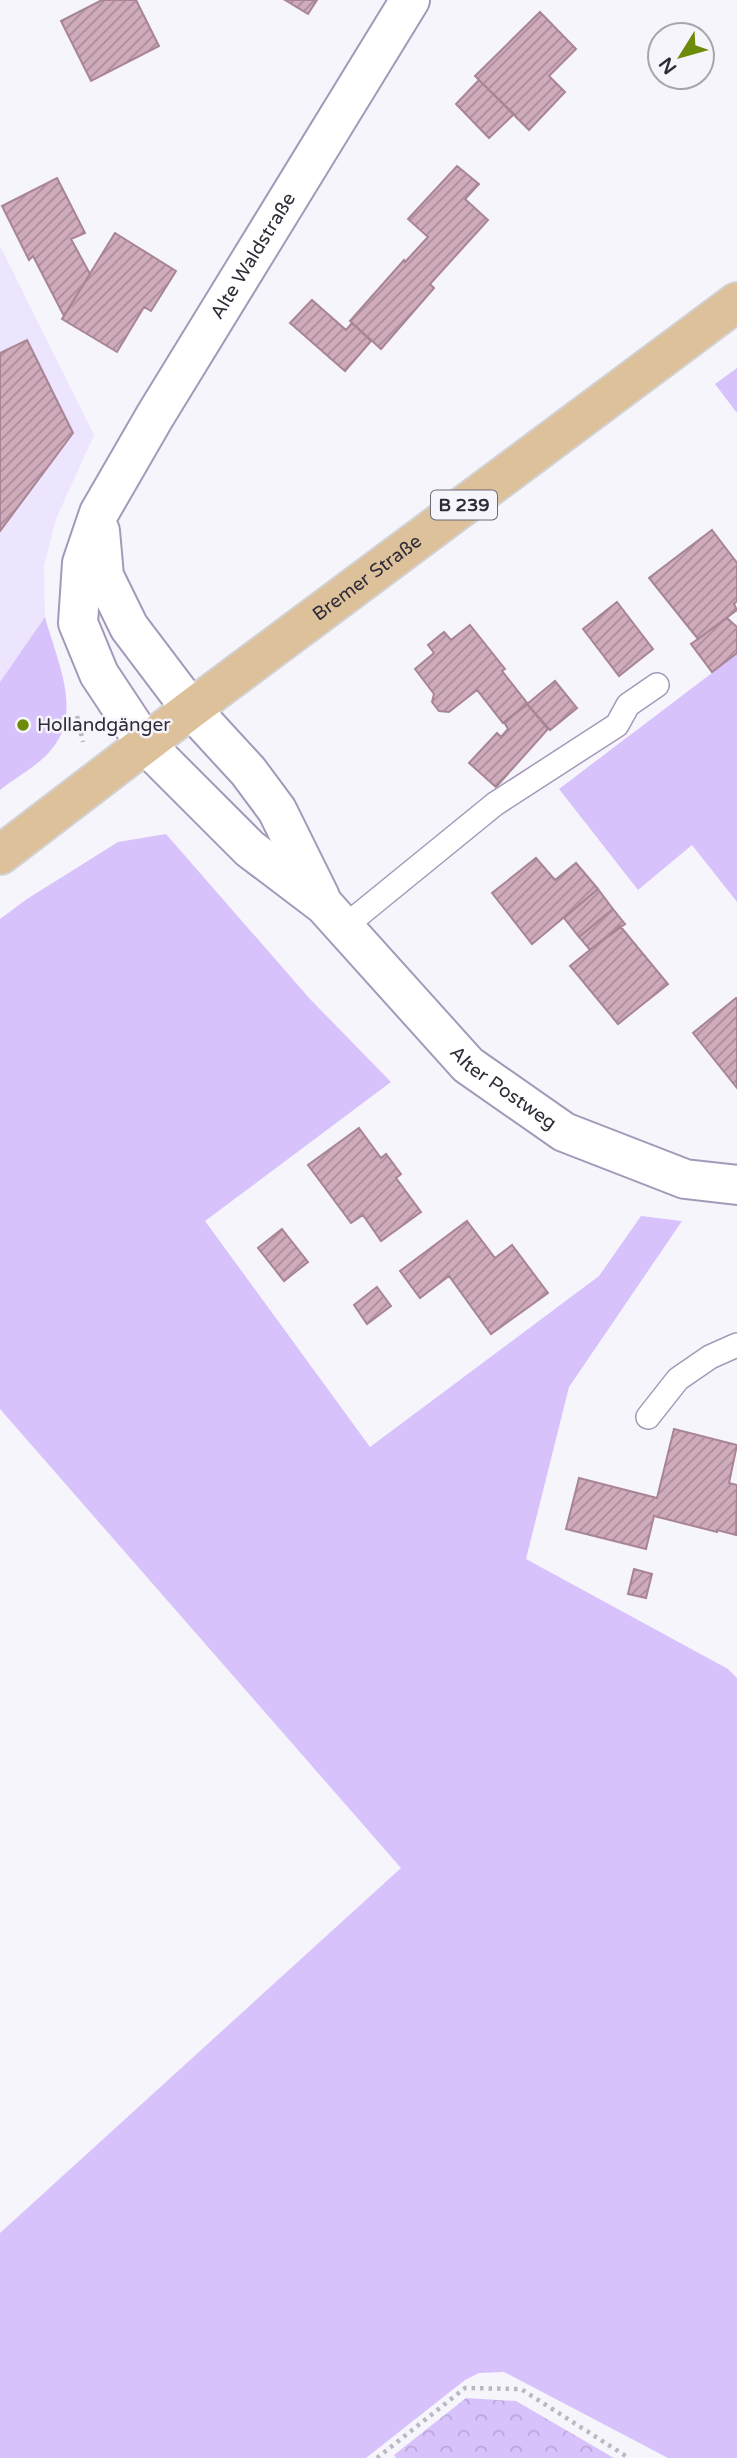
<svg xmlns="http://www.w3.org/2000/svg" width="737" height="2458" viewBox="0 0 737 2458" font-family="'Varela Round',sans-serif">
  <defs>
    <pattern id="forest-crowns" width="20" height="18" patternUnits="userSpaceOnUse" patternTransform="scale(1.75)"><rect width="20" height="18" fill="#d8c2fc"/><path d="M2 6a3 3 0 1 1 6 0M12 15a3 3 0 1 1 6 0" fill="none" stroke="#baa7d9"/></pattern>
    <pattern id="building-hatch" width="6" height="6" patternUnits="userSpaceOnUse" patternTransform="scale(1.75)"><rect width="6" height="6" fill="#d0abbb"/><path d="M-1 1l2-2M0 6l6-6M5 7l2-2" fill="none" stroke="#a98b99"/></pattern>
  </defs>
  <rect width="100%" height="100%" fill="#f7f5fc"/>
  <!-- built -->
  <path fill="#ede4fd" d="M0 246 94 435 56 519 44 566 45 617 0 682Z"/>
  <!-- grass -->
  <path fill="#d8c2fc" d="M737 368V413L715 384Z
    M45 617C56 659 84 712 51 750 38 766 16 777 0 790V682Z
    M737 654V902L692 845 638 890 559 789Z
    M166 834 310 999 391 1082 205 1221 370 1447 599 1276 641 1216 682 1221 569 1387 526 1559 728 1669 737 1678V2458H668L504 2372 479 2373 465 2380 366 2458H0V2233L401 1868 0 1409V919L27 899 118 842Z"/>
  <!-- forest -->
  <path fill="url(#forest-crowns)" d="M466 2398 516 2401 614 2458H396L394 2455Z"/>
  <!-- building -->
  <path fill="url(#building-hatch)" stroke="#a88594" stroke-width="2" d="M102 0H136L159 46 91 81 61 21Z
    M285 0H317L308 14Z
    M540 12 576 49 549 76 565 92 529 130 475 76Z
    M479 80 514 114 489 138 456 104Z
    M457 166 479 184 465 199 488 220 430 284 434 288 381 349 350 321 404 260 405 262 428 237 408 219Z
    M57 178 85 233 71 239 90 274 64 316 33 256 29 260 2 206Z
    M115 233 176 271 151 311 144 307 117 352 62 319Z
    M312 300 346 330 352 323 371 341 345 371 290 323Z
    M27 340 73 433 0 531V353Z
    M712 530 737 563V601L734 604 737 610 698 639 649 578Z
    M617 602 653 649 619 676 583 629Z
    M727 618 737 627V653L712 672 691 644Z
    M470 625 505 669 502 671 528 704 503 723 477 690 449 712 439 711 432 702 434 694 415 669 434 653 428 645 444 632 451 640Z
    M555 681 577 708 550 730 527 704Z
    M527 704 548 729 496 787 469 763 497 733 501 737 508 729 504 722Z
    M536 858 555 880 576 863 598 889 532 944 492 893Z
    M598 889 613 909 579 937 564 918Z
    M613 909 625 924 590 950 579 937Z
    M620 926 668 984 618 1024 570 966Z
    M736 998H737V1088L693 1033Z
    M359 1128 381 1158 386 1154 401 1174 396 1178 421 1212 381 1241 363 1215 351 1223 308 1165Z
    M467 1221 495 1258 512 1245 548 1293 491 1334 449 1276 420 1298 400 1271Z
    M282 1229 308 1262 284 1281 258 1248Z
    M377 1287 391 1306 367 1324 354 1305Z
    M674 1429 737 1445 729 1483 737 1485 736 1535 717 1530V1532L654 1516 646 1549 566 1529 579 1478 657 1498Z
    M634 1569 652 1574 646 1598 628 1594Z"/>
  <g fill="none" stroke-linecap="round" stroke-linejoin="round">
    <defs>
      <path id="service" d="M344 927 495 804 617 725 628 705 657 685
        M648 1417 678 1379 710 1357 737 1345"/>
      <g id="minor">
        <path d="M191 709 248 771 277 810 320 897"/>
        <path id="s1" d="M146 745 250 849 324 905 468 1065 564 1132 685 1179 737 1185"/>
      </g>
      <g id="tertiary">
        <path d="M100 531 104 576 129 627 191 709"/>
        <path id="s2" d="M146 745 99 674 78 623 82 563 99 513 155 416 410 0"/>
      </g>
      <g id="primary">
        <path id="s3" d="M0 855 191 709 737 302"/>
      </g>
    </defs>
    <!-- service casing -->
    <use href="#service" stroke="#a499b8" stroke-width="26"/>
    <!-- minor casing -->
    <use href="#minor" stroke="#a499b8" stroke-width="42"/>
    <!-- tertiary casing -->
    <use href="#tertiary" stroke="#a499b8" stroke-width="42"/>
    <!-- primary casing -->
    <use href="#primary" stroke="#d2d1d3" stroke-width="42"/>
    <!-- path -->
    <path stroke="#bab8c0" stroke-width="4.5" stroke-dasharray="3.5 5" stroke-linecap="butt" d="M77 716 83 742
      M377 2458 465 2388 521 2389 629 2458"/>
    <!-- service -->
    <use href="#service" stroke="#fff" stroke-width="23"/>
    <!-- minor -->
    <use href="#minor" stroke="#fff" stroke-width="38"/>
    <!-- tertiary -->
    <use href="#tertiary" stroke="#fff" stroke-width="38"/>
    <!-- primary -->
    <use href="#primary" stroke="#ddc19b" stroke-width="38"/>
  </g>
  <!-- markers -->
  <circle fill="#6d8b0a" stroke="#f7f5fc" stroke-width="2.5" cx="23" cy="725" r="7"/>
  <g text-anchor="middle" dominant-baseline="central" stroke-width="5" stroke-linejoin="round" paint-order="stroke">
    <!-- shield labels -->
    <rect fill="#f7f5fc" stroke="#6c6874" stroke-width="2" x="431" y="490.5" width="66" height="29" rx="5"/>
    <g font-size="18" font-weight="bold" fill="#312c39">
      <text x="464" y="505">B 239</text>
    </g>
    <!-- street labels -->
    <g font-size="19" fill="#312c39" stroke="#f7f5fc">
      <text stroke="none"><textPath href="#s2" startOffset="553">Alte Waldstraße</textPath></text>
      <text stroke="none"><textPath href="#s3" startOffset="460">Bremer Straße</textPath></text>
      <text stroke="none"><textPath href="#s1" startOffset="497">Alter Postweg</textPath></text>
    </g>
    <!-- poi labels -->
    <g font-size="19" fill="#312c39" stroke="#f7f5fc" text-anchor="start">
      <text x="37" y="725">Hollandgänger</text>
    </g>
  </g>
  <!-- north arrow -->
  <g transform="translate(681 56) rotate(233)"><circle r="33" fill="#f7f5fc" stroke="#a8a5ae" stroke-width="2"/>
  <path d="M0-5L12 26L0 18L-12 26Z" fill="#6d8b0a"/>
  <text y="-10" font-size="19" font-weight="bold" text-anchor="middle" fill="#312c39">N</text>
  </g>
</svg>
